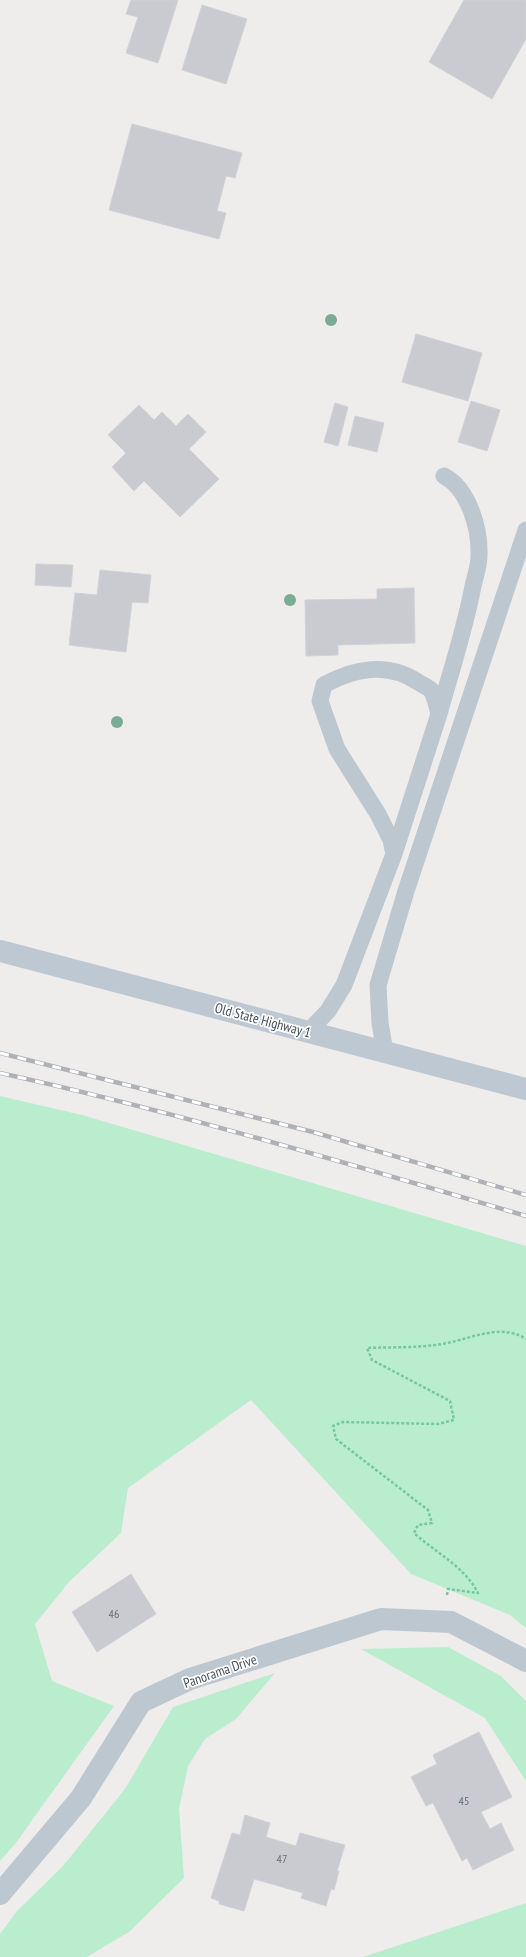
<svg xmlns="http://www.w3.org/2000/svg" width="526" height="1957" viewBox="0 0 526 1957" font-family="'PT Sans Narrow',sans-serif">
  <rect width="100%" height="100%" fill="#efecec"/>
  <!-- green -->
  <path fill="#baedce" d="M0 1096 82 1115 526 1246V1628L510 1615 411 1574 251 1400 128 1488 121 1533 69 1582 35 1624 52 1681 114 1706 15 1844 0 1861Z
    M448 1647 501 1676 526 1701V1781L485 1718 361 1649Z
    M275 1673 236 1719 205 1739 188 1766 179 1809 184 1878 129 1932 87 1957H0V1934L17 1911 63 1866 125 1789 173 1707Z
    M526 1903V1957H363Z"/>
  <!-- building -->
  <path fill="#c9cbd1" stroke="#d0d2d8" d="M131 0H178L158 63 126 53 138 17 126 14Z
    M464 0H526V39L492 99 429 62Z
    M202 5 247 19 226 84 182 70Z
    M132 124 242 153 235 178 226 176 217 211 226 213 219 239 109 210Z
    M416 334 482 353 468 401 402 382Z
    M471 401 500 410 487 451 458 442Z
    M335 403 348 407 338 446 324 442Z
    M139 405 154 420 162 412 176 426 188 414 206 432 189 449 219 479 180 517 144 481 134 491 112 467 126 453 108 435Z
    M355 416 384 423 377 452 348 445Z
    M36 564 73 565 71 587 35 585Z
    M100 570 151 575 148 603 132 602 126 652 69 645 75 593 97 595Z
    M414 588 415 643 338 645V655L306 656 305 600 377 599V589Z
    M131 1574 156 1614 97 1652 72 1612Z
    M479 1732 512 1797 481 1812 490 1829 501 1823 514 1850 473 1870 467 1858 462 1861 433 1803 426 1806 411 1777 437 1764 433 1755Z
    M245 1815 270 1823 266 1837 296 1846 300 1833 345 1845 337 1871H339L334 1890 331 1889 326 1906 301 1898 303 1893 254 1879 244 1911 219 1904V1901L211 1898 232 1833 240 1835Z"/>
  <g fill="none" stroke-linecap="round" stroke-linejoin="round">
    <!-- path -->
    <path stroke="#73ca9f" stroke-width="2.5" stroke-dasharray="3 2" stroke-linecap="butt" d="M447 1595 448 1589 478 1593C464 1566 436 1553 414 1533L418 1525 432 1523 428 1510 336 1439 333 1426 343 1422 438 1424 454 1420 450 1401 372 1360 367 1348C392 1347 418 1348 442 1344 469 1340 500 1322 526 1339"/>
    <!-- lane -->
    <path stroke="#bdc7cf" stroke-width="17" d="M439 714C451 671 465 629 473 586 475 577 479 566 479 556 480 529 469 489 444 476
      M308 1032 328 1011 344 985 394 854 391 840 378 814 337 749 320 701 324 685C354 668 388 662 418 682 421 684 428 687 431 690 435 696 437 707 439 714L394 854
      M385 1052 380 1023 378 985 406 891 526 530"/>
    <!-- street -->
    <path stroke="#bdc7cf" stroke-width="22" d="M0 1894 81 1798 141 1702 190 1679 381 1619 451 1622 526 1661"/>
    <!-- secondary -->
    <path stroke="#bdc8d3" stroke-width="22" d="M0 951 526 1089"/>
    <defs>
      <path id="rail" d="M0 1053 313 1132 526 1195
        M0 1073C177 1112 352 1165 526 1216"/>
    </defs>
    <!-- rail casing -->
    <use href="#rail" stroke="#aeb2b7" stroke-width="4.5"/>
    <!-- rail -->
    <use href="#rail" stroke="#fff" stroke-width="3" stroke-dasharray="9" stroke-linecap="butt"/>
  </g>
  <!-- trees -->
  <g fill="#79ac92">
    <circle cx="331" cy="320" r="6"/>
    <circle cx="290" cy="600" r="6"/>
    <circle cx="117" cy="722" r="6"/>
  </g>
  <g text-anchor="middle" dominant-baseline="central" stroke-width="3.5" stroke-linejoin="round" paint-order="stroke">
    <!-- number labels -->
    <g font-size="12" fill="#666f77">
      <text x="114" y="1613">46</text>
      <text x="464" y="1800">45</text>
      <text x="282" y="1858">47</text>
    </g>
    <!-- street labels -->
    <g font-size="14" fill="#455059" stroke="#fff">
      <text transform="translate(263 1020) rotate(15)">Old State Highway 1</text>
      <text transform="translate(220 1671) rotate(-19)">Panorama Drive</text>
    </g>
  </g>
</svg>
